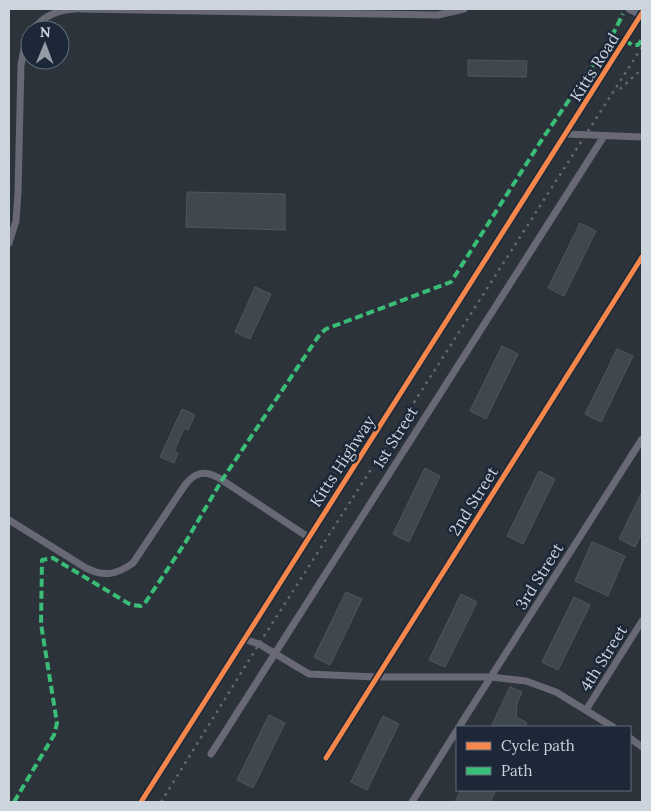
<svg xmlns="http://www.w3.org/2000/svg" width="651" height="811" viewBox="0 0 651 811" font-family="Lora,serif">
  <rect width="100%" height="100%" fill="#2c333b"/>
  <!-- building -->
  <path fill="#40484f" stroke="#4f575d" d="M468 60 527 61 526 77 468 76Z
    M187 192 285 194V230L186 227Z
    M580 223 596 231 564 296 548 288Z
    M255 287 271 294 250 339 235 332Z
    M502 346 518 354 486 419 470 411Z
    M617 349 633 356 601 422 585 414Z
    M182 409 195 415 188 430 184 428 174 452 178 453 174 463 160 457Z
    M425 468 440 476 409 542 393 534Z
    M539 471 555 479 523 544 507 536Z
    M642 492V533L635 547 619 539Z
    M592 542 625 556 608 596 575 581Z
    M346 592 362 599 330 665 314 657Z
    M461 594 477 602 445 667 429 660Z
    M574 597 590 605 558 670 542 662Z
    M510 687 522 692 517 703 516 717 527 723 525 727H491Z
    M269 715 285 723 253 788 237 780Z
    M383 716 399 724 367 790 351 782Z
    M461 790H496L490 802H455Z"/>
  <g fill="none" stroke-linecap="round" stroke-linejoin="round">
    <!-- street -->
    <path stroke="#686974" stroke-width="7" d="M81 9 438 15 464 9
      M629 9 641 15
      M33 30C44 15 58 10 76 9
      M566 134 642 137
      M9 243 16 221 18 192 21 65 24 49 30 35
      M9 520 86 568C104 577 116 575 133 563L185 485C195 472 204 470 219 478L308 537
      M244 639 259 644 309 674 376 677H491L526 681 556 692 613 727
      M586 710 642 621
      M459 727 642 439
      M630 738 642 747
      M211 754 604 136
      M326 758 642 257
      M141 802 642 13
      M412 802 457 730"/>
    <!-- rail -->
    <path stroke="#666972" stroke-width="2.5" stroke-dasharray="2.5 5" stroke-linecap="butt" d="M620 89 642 69
      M161 802 259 644 642 47"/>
    <!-- quiet -->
    <path stroke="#3abd76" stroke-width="4" stroke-dasharray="8 4" stroke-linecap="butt" d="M625 40 632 45H638L642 40
      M14 802 54 735 57 723 41 624 42 560 53 558 131 605 141 606 145 603 185 543 222 480 320 334 326 329 451 282 541 141 610 40 623 14"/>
    <defs>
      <path id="cycleway" d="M326 758 642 257
        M141 802 642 13"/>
    </defs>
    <!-- cycleway casing -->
    <use href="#cycleway" stroke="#1c2837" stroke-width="8"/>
    <!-- cycleway -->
    <use href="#cycleway" stroke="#f5874c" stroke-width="5"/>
  </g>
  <g text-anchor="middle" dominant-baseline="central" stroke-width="5" stroke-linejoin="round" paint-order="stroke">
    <!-- street labels -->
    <g font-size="16" fill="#ccd4de" stroke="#1c2837">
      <text transform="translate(594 67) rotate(-58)">Kitts Road</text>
      <text transform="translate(395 437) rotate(-58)">1st Street</text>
      <text transform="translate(342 461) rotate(-57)">Kitts Highway</text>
      <text transform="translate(473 501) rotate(-58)">2nd Street</text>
      <text transform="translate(539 576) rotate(-58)">3rd Street</text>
      <text transform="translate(603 658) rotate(-58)">4th Street</text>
    </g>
  </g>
  <!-- border -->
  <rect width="651" height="811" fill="none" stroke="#ccd4de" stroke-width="20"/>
  <!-- legend -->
  <rect x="456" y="726" width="175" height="65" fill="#1c2837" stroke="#626d7a"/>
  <rect x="466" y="742" width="25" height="8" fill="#f5874c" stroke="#626d7a"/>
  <text x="501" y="751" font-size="15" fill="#ccd4de">Cycle path</text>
  <rect x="466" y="767" width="25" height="8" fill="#3abd76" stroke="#626d7a"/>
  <text x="501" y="776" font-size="15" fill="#ccd4de">Path</text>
  <!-- north arrow -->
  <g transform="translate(45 45) rotate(1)"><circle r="24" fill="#1c2837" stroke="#626d7a"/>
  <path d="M0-4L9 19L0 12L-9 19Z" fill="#949ca5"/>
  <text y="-8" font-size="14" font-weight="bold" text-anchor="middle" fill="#ccd4de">N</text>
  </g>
</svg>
